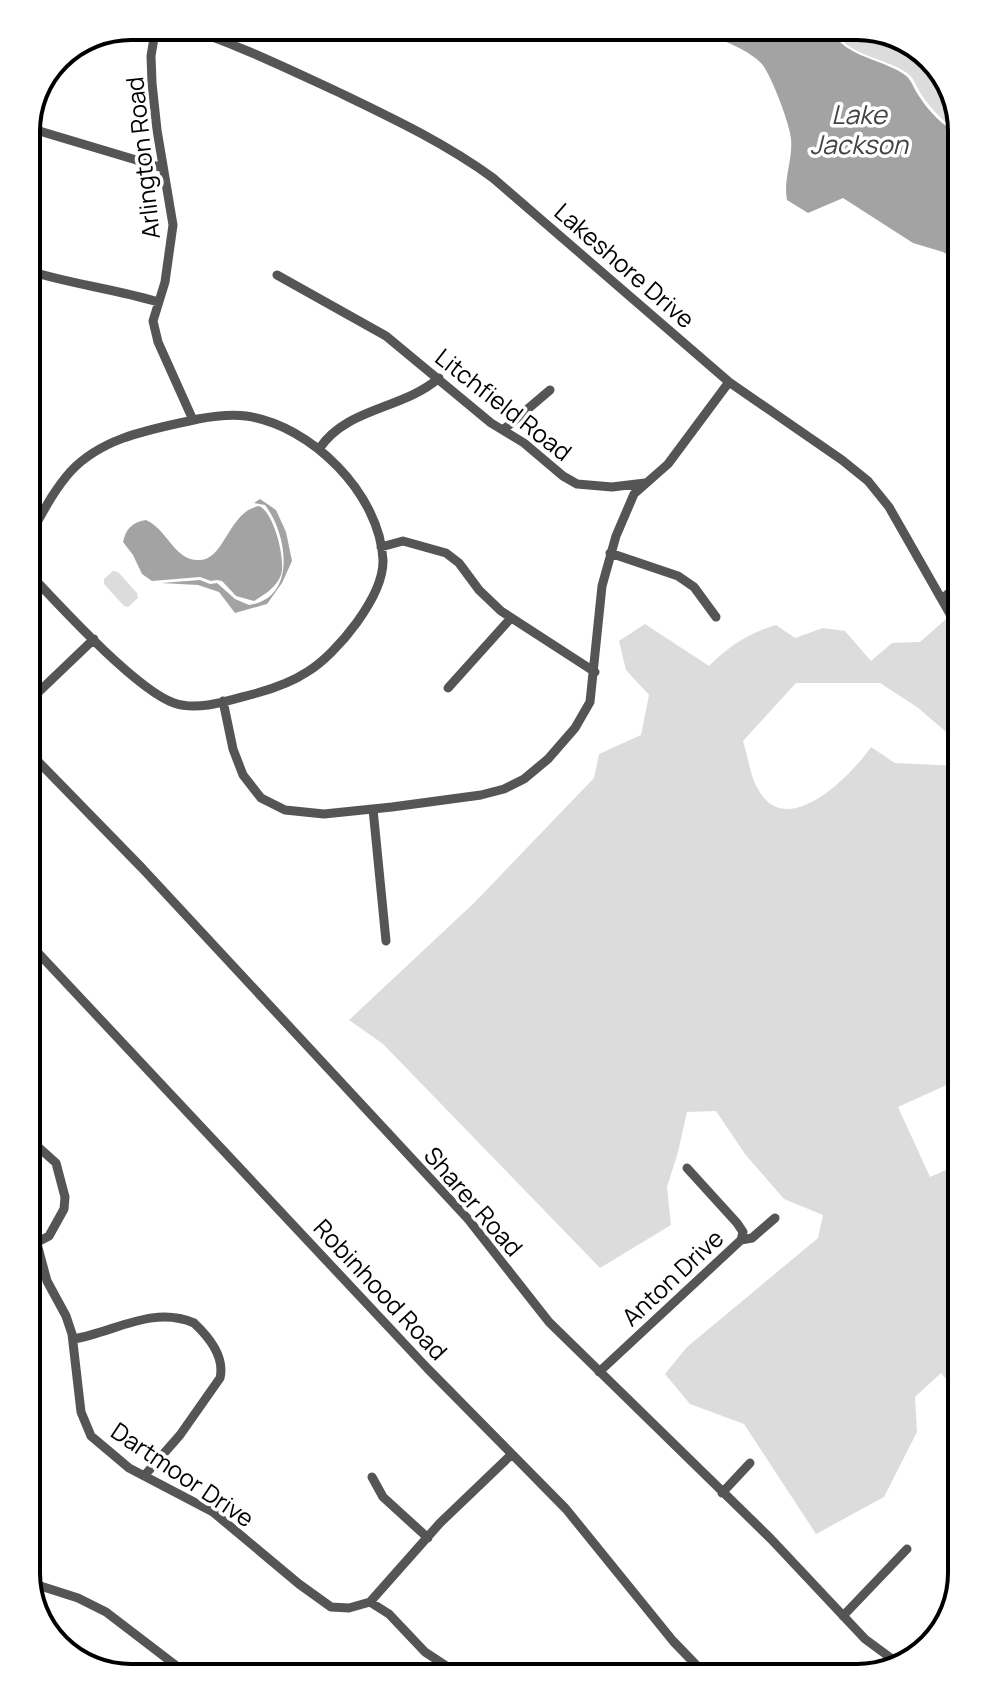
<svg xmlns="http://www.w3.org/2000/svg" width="988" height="1704" viewBox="0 0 988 1704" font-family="Manrope,sans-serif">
  <rect width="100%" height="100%" fill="#fff"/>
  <!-- green -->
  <path fill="#dcdcdc" d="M833 26H865L916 44 951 85 962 134C946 125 931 109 921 94 916 86 914 78 907 73 885 57 843 56 833 26Z
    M113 571 118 572 137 593 138 598 128 607 124 606 104 584V579Z
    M946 619 950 620 962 641V756L959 743 917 707 880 683H796L743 741C748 756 750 776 758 789 786 842 851 776 871 747L895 763 962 766V1078L898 1107 930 1177 962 1163V1398L941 1373 915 1397 917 1432 884 1497 816 1534 744 1424 690 1404 665 1374 687 1347 818 1238 823 1215 784 1199 745 1154 716 1111 687 1112 678 1152 667 1187 671 1225 600 1268 383 1044 349 1020 474 903 594 778 599 754 641 735 649 695 626 670 619 641 645 624 709 666C729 646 749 633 776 625L795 638 823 628 845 631 871 661 892 643 920 642Z"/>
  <!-- water -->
  <path fill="#a3a3a3" d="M659 26H830C840 56 879 58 902 73 911 78 912 85 917 93 927 110 944 127 962 137V263L943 252 913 243 843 198 808 213 787 200C783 179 793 160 791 139 790 124 771 75 762 64 752 53 732 44 719 39 700 32 678 36 659 26Z
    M260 499 276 510 286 532 292 561 282 583 267 604 235 613 219 592 198 585 161 583 200 580 210 584 217 583 235 599 249 605C298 598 287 533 265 505L254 503Z
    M259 506C274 512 286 560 281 575 276 588 265 594 254 601L236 596 222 581 217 580 211 581 200 577 152 581 142 574 133 555 123 542C126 529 132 522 146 520 168 530 175 562 200 560 225 559 229 511 259 506Z"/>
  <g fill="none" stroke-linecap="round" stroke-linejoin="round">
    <!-- minor -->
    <path stroke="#555" stroke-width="9" d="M156 26 151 56 152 83 157 130 173 225 165 282 153 321 158 342 193 420
      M180 26C235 43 286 68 338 92 392 118 445 143 493 178L729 382 842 460 868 481 889 507 962 635
      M26 127 163 168
      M26 270C70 284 115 289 158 302
      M277 275 386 336 491 423 524 443 563 476 577 484 612 487 645 483
      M503 430 550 390
      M319 449C347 407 402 410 439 378
      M381 547 403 541 446 553 459 563 479 590 501 611 595 672
      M610 553 678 576 694 587 716 617
      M26 570C57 603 135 689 174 703 199 712 233 699 257 693 275 688 292 682 307 672 337 654 384 596 383 560 380 494 311 425 246 416 230 414 214 416 198 419 154 429 104 436 71 471 52 492 40 518 26 542
      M942 599 962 582
      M448 688 511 618
      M223 701 233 749 243 775 261 798 285 810 324 814 392 807 481 795 504 789 524 779 548 759 575 728 590 702 602 586 616 536 634 494 668 464 729 382
      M26 704 94 639
      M26 749 142 868 468 1219 549 1322 771 1539 865 1639 903 1667
      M373 809 386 941
      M26 940 428 1369 566 1509 673 1641 701 1670
      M687 1168 737 1223 743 1232 741 1240
      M962 1237V1230
      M37 1244 47 1281 66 1316 72 1334 81 1412 91 1436 129 1468 213 1512 299 1584 331 1607 349 1608 370 1602 440 1523 512 1454
      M26 1248 49 1236 64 1209 65 1197 56 1163 26 1136
      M73 1339C113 1333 152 1305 194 1323 209 1337 225 1357 220 1378L180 1435 144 1476
      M599 1372 741 1240 752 1238 775 1218
      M372 1477 383 1497 428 1538
      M722 1493 750 1463
      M28 1582 78 1598 106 1612 191 1677
      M370 1602 389 1614 425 1652 457 1673
      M843 1616 907 1549"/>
  </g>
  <g text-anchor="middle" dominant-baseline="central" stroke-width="7" stroke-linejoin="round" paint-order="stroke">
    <!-- street labels -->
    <g font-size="24" fill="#000" stroke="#fff">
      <text transform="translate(142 158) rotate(-96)">Arlington Road</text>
      <text transform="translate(625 265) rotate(41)">Lakeshore Drive</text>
      <text transform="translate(504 404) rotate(38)">Litchfield Road</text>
      <text transform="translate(474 1201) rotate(49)">Sharer Road</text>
      <text transform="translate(672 1277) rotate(-43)">Anton Drive</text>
      <text transform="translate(381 1289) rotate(47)">Robinhood Road</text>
      <text transform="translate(183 1474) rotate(34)">Dartmoor Drive</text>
    </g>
    <!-- water labels -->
    <g font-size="26" font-style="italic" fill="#444" stroke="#fff">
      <text x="859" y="114">Lake<tspan x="859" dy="30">Jackson</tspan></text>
    </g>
  </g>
  <!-- crop -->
  <path d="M0 0H988V1704H0ZM131 40H857A91 91 0 0 1 948 131V1573A91 91 0 0 1 857 1664H131A91 91 0 0 1 40 1573V131A91 91 0 0 1 131 40Z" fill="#fff" fill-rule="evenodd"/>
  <path fill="none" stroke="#000" stroke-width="4" d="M131 40H857A91 91 0 0 1 948 131V1573A91 91 0 0 1 857 1664H131A91 91 0 0 1 40 1573V131A91 91 0 0 1 131 40Z"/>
</svg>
